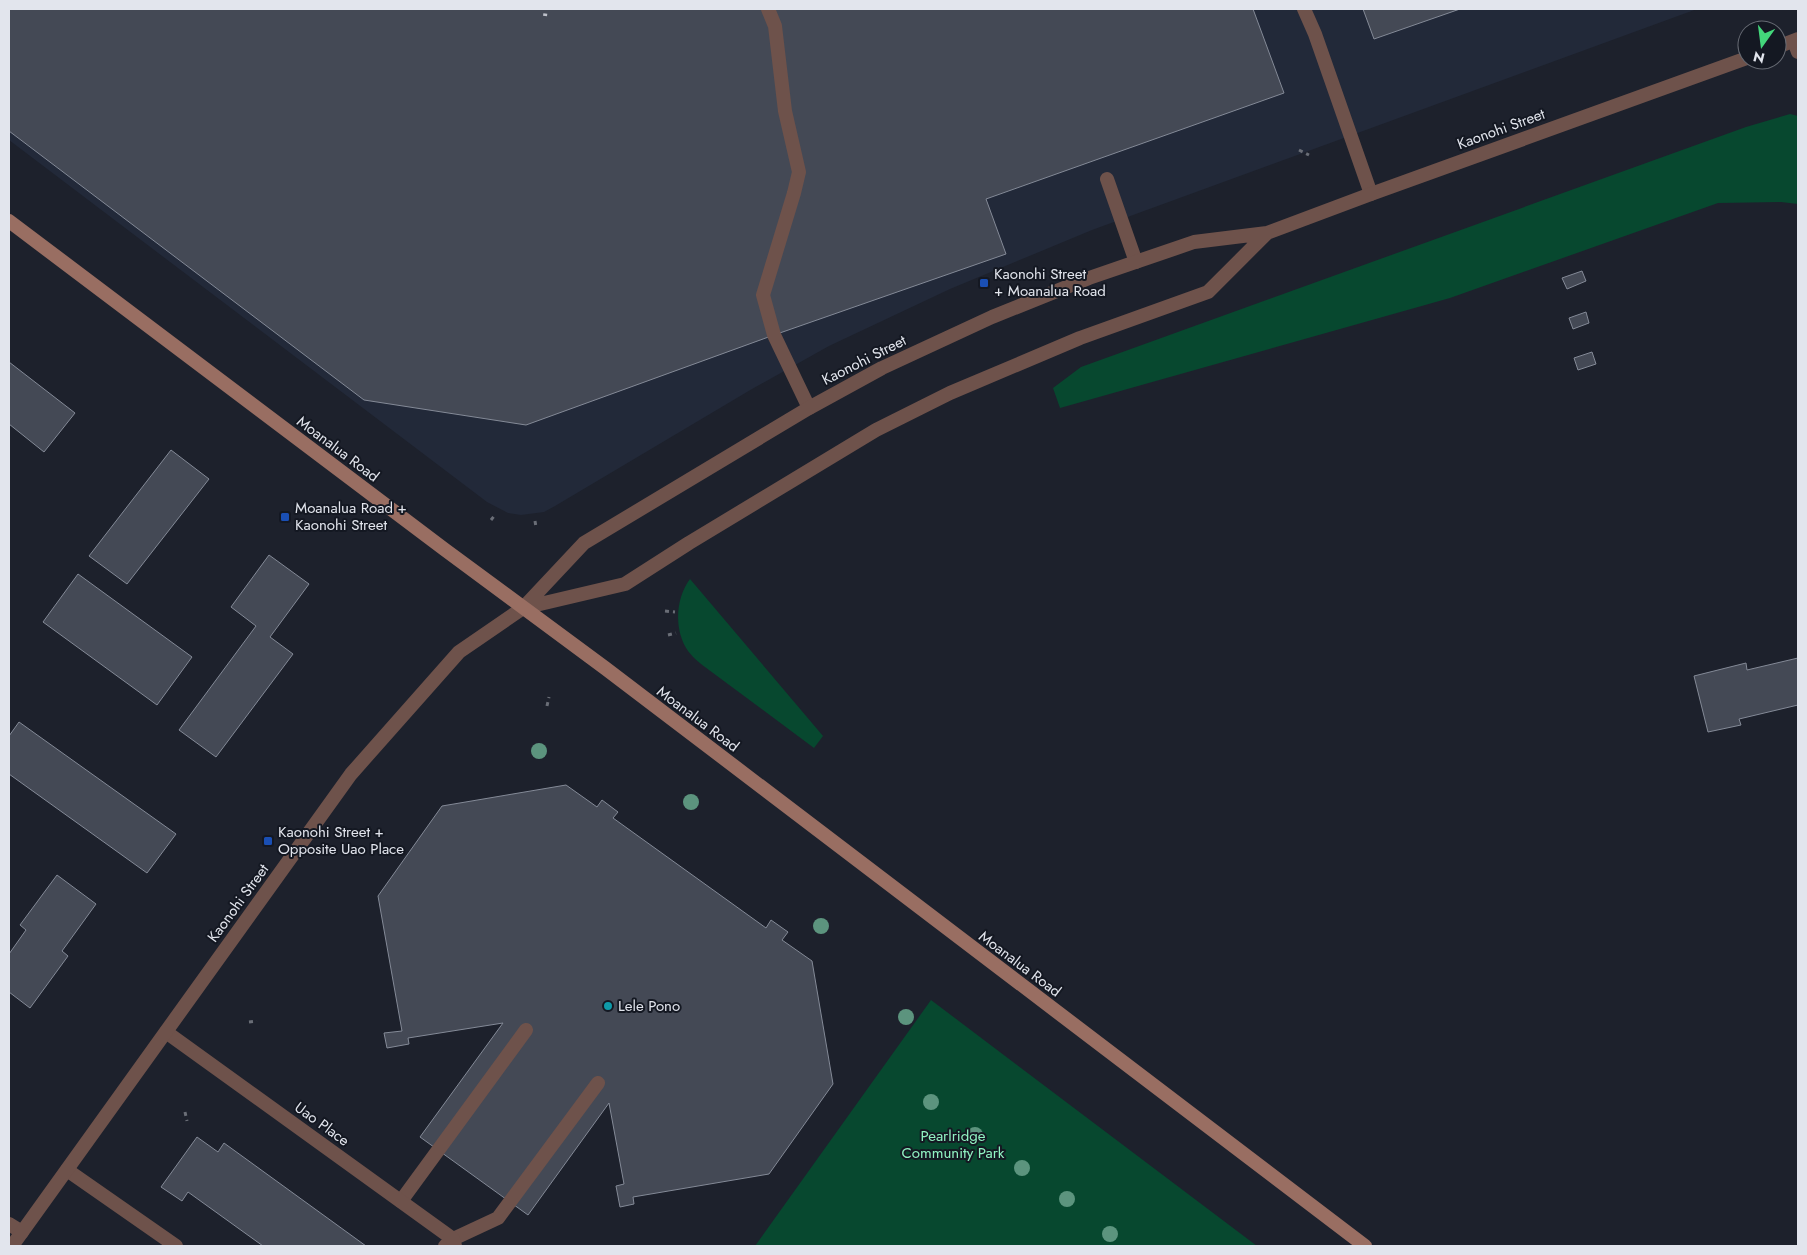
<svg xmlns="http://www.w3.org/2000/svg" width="1807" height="1255" viewBox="0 0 1807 1255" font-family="Jost,sans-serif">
  <rect width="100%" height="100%" fill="#1d212c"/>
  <!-- built -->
  <path fill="#222939" d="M9 9H1697L1092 230 950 289 829 346 752 389 555 506 544 512 521 515 508 513 487 502 9 140Z"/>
  <!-- green -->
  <path fill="#07482f" d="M1790 114 1798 116V204L1781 202 1718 203 1450 298 1060 408 1053 388 1081 367 1746 127Z
    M690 579 823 736 814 748 709 670C701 664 694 659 688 651 674 631 675 599 690 579Z
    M931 1000 1257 1246H755Z"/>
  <!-- building -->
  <path fill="#444955" stroke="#848a97" d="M9 9H1253L1284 93 986 199 1006 254 774 335 526 425 364 400 9 131Z
    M1363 9H1460L1374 39Z
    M1582 271 1586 281 1567 289 1562 278Z
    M1586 312 1589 323 1573 329 1569 318Z
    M1592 352 1596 364 1578 370 1574 358Z
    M9 362 75 413 44 452 9 424Z
    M171 450 209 479 127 584 89 556Z
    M269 555 309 584 270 637 293 654 216 757 179 730 256 626 231 607Z
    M78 574 192 657 157 705 43 622Z
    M1798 658V705L1739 719 1741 725 1708 732 1694 676 1746 663 1747 670Z
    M19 722 176 834 147 873 9 774V736Z
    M566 785 597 807 602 800 618 812 613 818 766 928 771 920 788 932 782 940 812 961 833 1084 769 1174 633 1197 634 1204 620 1207 616 1186 624 1184 609 1103 528 1215 420 1137 503 1023 408 1038 409 1044 387 1048 384 1033 402 1031 378 896 442 806Z
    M57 875 96 904 62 951 68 956 30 1008 9 992V954L26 930 20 925Z
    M197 1137 218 1152 224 1143 366 1246H263L188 1192 182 1201 161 1187Z"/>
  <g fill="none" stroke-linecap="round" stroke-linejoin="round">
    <!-- path -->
    <path stroke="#6a6e77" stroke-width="3" stroke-dasharray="4 4" stroke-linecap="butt" d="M1299 150 1309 155
      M491 520 495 515
      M535 521 536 527
      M665 611 675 612
      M668 635 676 633
      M547 706 549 697
      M249 1022 257 1021
      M185 1112 187 1121"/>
    <!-- service -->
    <path stroke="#6e524b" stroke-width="14" d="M768 9 775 26 785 111 799 172 794 193 763 295 774 335 809 408
      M1304 9 1315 34 1371 194
      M1794 41 1798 52
      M1107 179 1136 262
      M67 1170 176 1246
      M401 1201 526 1030
      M445 1246 453 1239 498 1218 598 1083"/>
    <!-- minor -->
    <path stroke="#6e524b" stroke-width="14" d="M166 1032 453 1239 455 1246
      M9 1224 22 1232"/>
    <!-- tertiary -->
    <path stroke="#6e524b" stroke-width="14" d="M1777 47 1798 39
      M523 608 625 584 689 543 876 430 950 393 1080 338 1208 292 1267 233
      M12 1246 351 774 459 652 523 608 584 543 809 408 882 368 992 317 1089 278 1194 242 1267 233 1371 194 1747 58"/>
    <!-- secondary -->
    <path stroke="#996e62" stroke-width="14" d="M9 221 444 549 605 668 1365 1246"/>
    <!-- rail -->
    <path stroke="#bec1ca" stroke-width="4" stroke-dasharray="2.5 5" stroke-linecap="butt" d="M545 16 546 9"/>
  </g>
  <!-- trees -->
  <g fill="#5c947e">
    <circle cx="539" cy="751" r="8"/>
    <circle cx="691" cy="802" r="8"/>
    <circle cx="821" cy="926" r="8"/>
    <circle cx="906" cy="1017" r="8"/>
    <circle cx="931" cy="1102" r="8"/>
    <circle cx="975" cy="1135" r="8"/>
    <circle cx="1022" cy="1168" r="8"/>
    <circle cx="1067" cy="1199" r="8"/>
    <circle cx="1110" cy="1234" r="8"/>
  </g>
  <!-- markers -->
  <g fill="#1a4fb4" stroke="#141822" stroke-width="2">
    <rect x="979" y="278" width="10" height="10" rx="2.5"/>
    <rect x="280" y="512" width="10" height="10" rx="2.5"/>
    <rect x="263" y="836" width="10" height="10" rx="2.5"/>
  </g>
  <circle fill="#0f9aa8" stroke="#141822" stroke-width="2" cx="608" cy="1006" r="5"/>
  <g text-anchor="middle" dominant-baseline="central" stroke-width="4" stroke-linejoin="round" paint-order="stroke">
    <!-- street labels -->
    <g font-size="15" fill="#e2e5ed" stroke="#141822">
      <text transform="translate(1501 129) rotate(-20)">Kaonohi Street</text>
      <text transform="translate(864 360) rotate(-27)">Kaonohi Street</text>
      <text transform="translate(338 449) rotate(37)">Moanalua Road</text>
      <text transform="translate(698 719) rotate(37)">Moanalua Road</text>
      <text transform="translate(238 903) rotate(-54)">Kaonohi Street</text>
      <text transform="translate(1020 964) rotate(37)">Moanalua Road</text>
      <text transform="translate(322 1124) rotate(36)">Uao Place</text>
    </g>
    <!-- poi labels -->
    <g font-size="15" fill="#e2e5ed" stroke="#141822" text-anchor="start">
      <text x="994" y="274">Kaonohi Street<tspan x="994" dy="17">+ Moanalua Road</tspan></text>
      <text x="295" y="508">Moanalua Road +<tspan x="295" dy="17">Kaonohi Street</tspan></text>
      <text x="278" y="832">Kaonohi Street +<tspan x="278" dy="17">Opposite Uao Place</tspan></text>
      <text x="618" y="1006">Lele Pono</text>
    </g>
    <!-- park labels -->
    <g font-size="15" fill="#90f2c2" stroke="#141822">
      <text x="953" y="1136">Pearlridge<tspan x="953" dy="17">Community Park</tspan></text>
    </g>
  </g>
  <!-- border -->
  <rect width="1807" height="1255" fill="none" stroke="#e2e5ed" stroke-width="20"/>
  <!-- north arrow -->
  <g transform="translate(1762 45) rotate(194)"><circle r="24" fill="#141822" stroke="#666a73"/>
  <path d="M0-4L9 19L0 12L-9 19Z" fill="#43d77b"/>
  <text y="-8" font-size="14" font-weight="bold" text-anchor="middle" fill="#e2e5ed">N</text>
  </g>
</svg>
